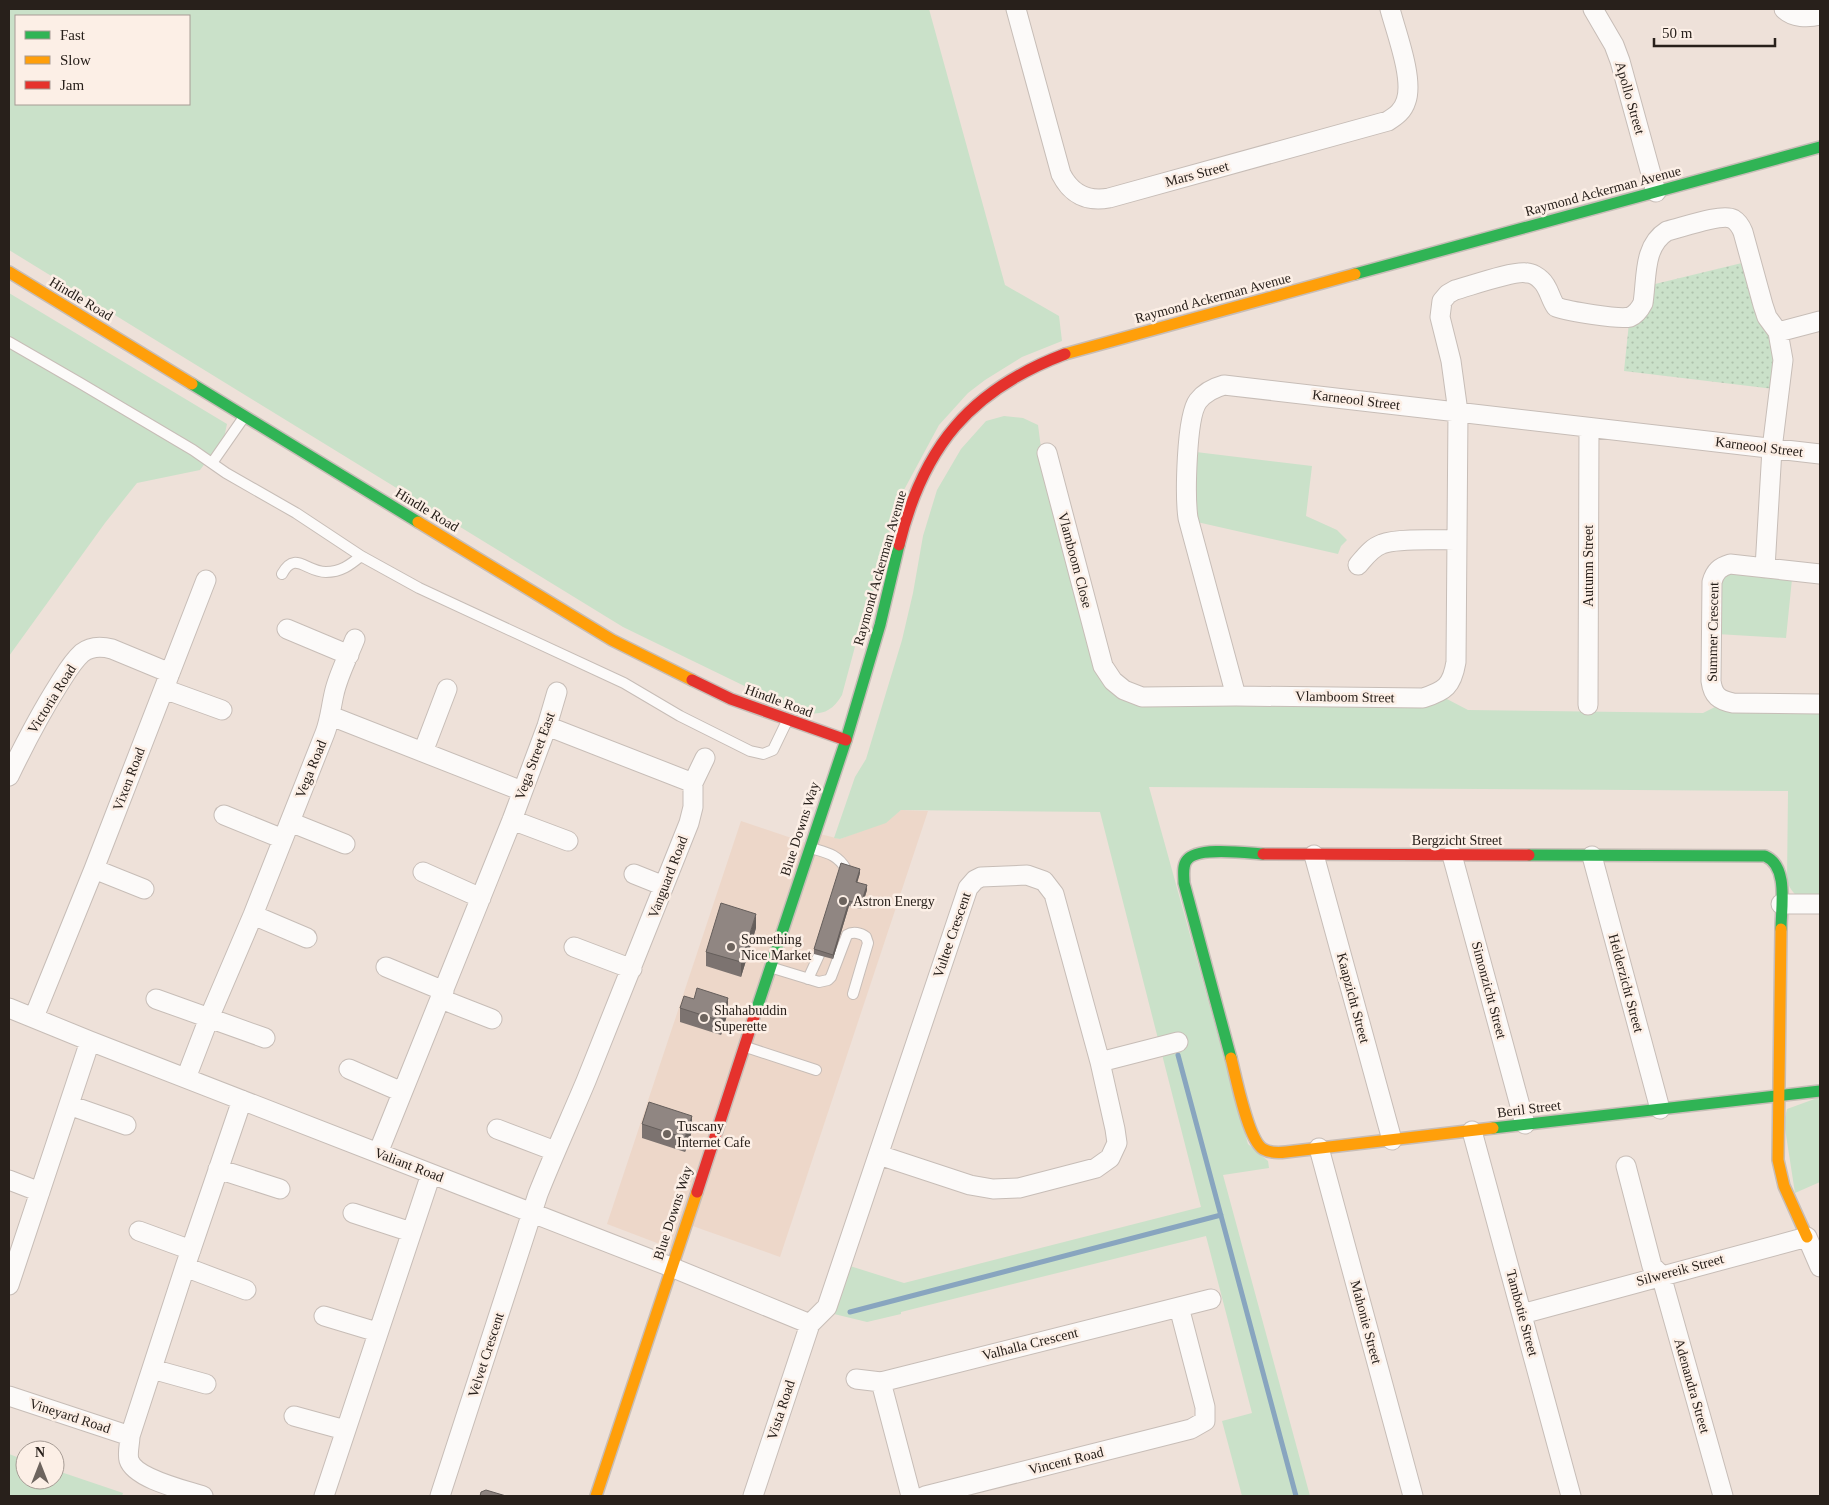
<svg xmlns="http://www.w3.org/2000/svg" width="1829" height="1505" viewBox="0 0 1829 1505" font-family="'Times New Roman',serif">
  <defs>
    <pattern id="park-dots" width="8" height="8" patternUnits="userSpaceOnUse" patternTransform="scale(1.25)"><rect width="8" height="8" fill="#cae1c9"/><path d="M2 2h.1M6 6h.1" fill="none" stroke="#aec1ac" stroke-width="1.8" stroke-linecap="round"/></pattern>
  </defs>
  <rect width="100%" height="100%" fill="#eee1d9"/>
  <!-- built -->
  <path fill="#edd7c9" d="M901 810 928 811 780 1257 687 1224 678 1251 607 1224 741 821 812 845 816 833 840 839 887 821Z"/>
  <!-- grass -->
  <path fill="#cae1c9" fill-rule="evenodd" d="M9 9H929L1005 285 1059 316 1062 341 1022 357 985 380 968 393 939 425 898 501 868 610 860 628 842 695C830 715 819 715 798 712L623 627 9 250ZM16 16H189V104H16Z
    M9 293 227 424 224 438 200 470 137 483 105 523 9 656Z
    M1004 416 1023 418 1038 425 1042 456 1121 695 1445 698 1468 710 1703 713 1719 705 1820 710V898C1801 896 1795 901 1787 881L1788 791 1149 787 1248 1144 1268 1161 1269 1168 1223 1175 1310 1496H1242L1222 1421 1252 1413 1206 1236 901 1312V1314L867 1322 834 1314 850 1266 904 1283 1201 1207 1100 812 901 810 886 823 840 839 834 838 855 777 866 759 902 640 913 593 923 536 937 490 961 449 986 421Z
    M1196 452 1312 466 1306 516 1337 530 1347 540 1341 546 1338 554 1197 522 1194 507Z
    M1728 572 1792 579 1786 638 1717 634 1718 583Z
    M1820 1097V1182L1795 1193 1784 1122 1787 1109Z
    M9 1454 25 1460V1480H55V1470L123 1493 122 1496H9Z"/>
  <!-- park -->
  <path fill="url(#park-dots)" d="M1746 262 1774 344V389L1624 371 1629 323 1651 285Z"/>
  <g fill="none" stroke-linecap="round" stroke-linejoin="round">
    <!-- stream -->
    <path stroke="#88a5bf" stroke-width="5" d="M1178 1055 1296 1496
      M850 1312 1221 1215"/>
    <defs>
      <path id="lane" d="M9 342 80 383 193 450 226 473 296 513 361 556 419 588 624 683 680 716 750 751 763 754 773 750 787 721
        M212 463 244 417
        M282 574C295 550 306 572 326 572 341 572 350 565 361 556
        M811 848C827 853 837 854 846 869
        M773 968 819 982 828 980 831 977 847 935C853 931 861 933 866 937L868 943 853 994
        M808 979 819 955
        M746 1047 816 1070"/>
      <path id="street" d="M1016 9 1061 174C1071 194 1087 202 1109 198L1388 121C1396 116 1403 111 1406 101 1414 79 1396 32 1390 9
        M1593 9 1614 45 1620 61 1656 192
        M1784 9C1793 18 1808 18 1820 15
        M1778 332 1820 321
        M1047 453 1103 666 1113 681 1124 690 1142 697 1236 696 1423 698C1445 691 1452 686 1456 662L1458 412 1451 361 1440 317 1442 301 1448 294 1455 290C1470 286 1515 270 1527 273 1532 273 1538 277 1541 280 1549 287 1550 299 1556 307 1568 311 1619 320 1630 317 1637 314 1640 309 1643 303 1647 277 1643 246 1667 231 1681 228 1722 213 1733 219 1738 222 1741 227 1743 232L1763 305 1767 317 1778 332 1783 360 1772 449 1765 568
        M1358 565C1365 557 1371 548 1382 544 1397 538 1438 540 1456 540
        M1820 574 1730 564C1720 567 1715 571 1712 582L1711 681C1713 696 1719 700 1733 703L1820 704
        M287 629 349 655
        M164 689 222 710
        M1236 696 1188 518C1185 497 1186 417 1198 401 1205 392 1213 388 1224 385L1820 454
        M1588 705 1589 428
        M331 716 522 791
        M547 726 693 783
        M423 752 447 689
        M9 776C24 745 40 714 59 684 66 673 72 662 82 653 91 646 101 646 112 649L170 673
        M224 815 283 839
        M512 820 568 841
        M290 822 345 844
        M1314 855 1392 1140
        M1452 855 1525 1124
        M1592 856 1660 1109
        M94 869 144 889
        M423 872 481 898
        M634 874 664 886
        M1781 904H1820
        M253 915 307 938
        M574 947 632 969
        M386 967 444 991
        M156 999 265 1038
        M441 999 492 1019
        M9 1008 90 1041 671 1267 810 1324
        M34 1017 94 869 206 580
        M1100 1062 1178 1042
        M349 1069 402 1092
        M186 1078 209 1018 253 915 325 733C330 720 331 707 334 694 338 675 348 657 355 639
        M69 1105 126 1125
        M497 1129 555 1151
        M1472 1131 1571 1496
        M1319 1148 1413 1496
        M378 1153 512 820 547 726 557 692
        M1626 1166 1652 1266 1661 1275 1723 1496
        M218 1169 280 1189
        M9 1180 40 1192
        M353 1213 411 1232
        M139 1231 191 1250
        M185 1267 246 1290
        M9 1285 90 1041
        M1522 1314 1807 1237 1820 1267
        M324 1316 377 1332
        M152 1369 206 1384
        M856 1379 881 1382 1211 1299
        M881 1382 911 1496
        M9 1396 130 1436
        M294 1416 345 1430
        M203 1496C185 1490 135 1479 129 1460 127 1453 130 1443 130 1436L185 1267 242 1100
        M324 1496 431 1174
        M440 1496 538 1194C553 1156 570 1119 586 1081 621 995 655 909 689 823L693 807V783L705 758
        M753 1496 810 1324 827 1307 968 888 975 880 981 877 1027 875 1044 881 1054 894 1100 1062 1115 1129 1117 1143 1110 1158 1096 1168 1019 1188 993 1189 970 1185 879 1155
        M925 1496 1191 1429 1205 1421V1407L1179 1307"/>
      <path id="fast" d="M1355 274 1820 147
        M192 384 418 522
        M1529 855 1765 856C1789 866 1781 907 1781 929
        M755 1014 846 740 880 625 899 545
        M1231 1058 1184 883C1184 876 1182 866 1187 860 1197 846 1247 853 1263 854
        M1493 1128 1820 1091"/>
      <path id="slow" d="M9 272 192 384
        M1065 354 1355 274
        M418 522 612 640 692 680
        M1781 929 1778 1160 1784 1186 1807 1237
        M1231 1058C1236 1077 1248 1140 1263 1149 1270 1153 1278 1153 1286 1152L1493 1128
        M596 1496 697 1192"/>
      <path id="jam" d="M899 545C923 447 970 390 1065 354
        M692 680 731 699 846 740
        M1263 854 1529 855
        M697 1192 755 1014"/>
    </defs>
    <!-- lane casing -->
    <use href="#lane" stroke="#c7bdb7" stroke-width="12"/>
    <!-- street casing -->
    <use href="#street" stroke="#c7bdb7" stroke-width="21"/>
    <!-- fast casing -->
    <use href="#fast" stroke="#c7bdb7" stroke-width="14"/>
    <!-- slow casing -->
    <use href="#slow" stroke="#c7bdb7" stroke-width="14"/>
    <!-- jam casing -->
    <use href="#jam" stroke="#c7bdb7" stroke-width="14"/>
    <!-- lane -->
    <use href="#lane" stroke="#fcfaf9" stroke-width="10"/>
    <!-- street -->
    <use href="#street" stroke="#fcfaf9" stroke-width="19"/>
    <!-- fast -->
    <use href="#fast" stroke="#30b455" stroke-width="11"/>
    <!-- slow -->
    <use href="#slow" stroke="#ff9f0a" stroke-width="11"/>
    <!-- jam -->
    <use href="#jam" stroke="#e5322d" stroke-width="11"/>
  </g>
  <!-- wall -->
  <path fill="#7c7370" d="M860 873 857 882 867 890 861 909 849 906 833 959 814 954V949Z
    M756 928 741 977 706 966V952Z
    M680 1008 728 1012 721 1035 680 1022Z
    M642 1124 692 1131 685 1152 642 1138Z"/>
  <!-- shaded-wall -->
  <path fill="#655e5b" d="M860 869V873L856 887V882Z
    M867 885V890L861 909V904Z
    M849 901V906L833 959V955Z
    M756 914V928L741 977V962Z
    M728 998V1012L721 1035V1021Z
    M692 1116V1131L685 1152V1138Z"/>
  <!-- building -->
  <path fill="#908682" stroke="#655e5b" d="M841 863 860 869 856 882 867 885 861 904 849 901 833 955 814 949Z
    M721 903 756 914 741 962 706 952Z
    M697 988 728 998 721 1021 680 1008 684 996 694 999Z
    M649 1102 692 1116 685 1138 642 1124Z
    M486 1490 506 1496H480L481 1492Z"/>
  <!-- markers -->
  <g fill="#6d645e" stroke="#fcefe6" stroke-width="2">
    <circle cx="843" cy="901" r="5"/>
    <circle cx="731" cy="947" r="5"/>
    <circle cx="704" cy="1018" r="5"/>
    <circle cx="667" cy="1134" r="5"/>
  </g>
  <g text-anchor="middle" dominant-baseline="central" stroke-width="5" stroke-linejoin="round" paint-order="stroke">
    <!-- street labels -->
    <g font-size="14" fill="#28201b" stroke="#fcefe6">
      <text transform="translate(1630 98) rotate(74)">Apollo Street</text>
      <text transform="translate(1197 174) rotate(-15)">Mars Street</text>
      <text transform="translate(1603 191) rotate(-15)">Raymond Ackerman Avenue</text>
      <text transform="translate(1213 298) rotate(-15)">Raymond Ackerman Avenue</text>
      <text transform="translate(81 299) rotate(31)">Hindle Road</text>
      <text transform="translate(1356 400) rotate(7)">Karneool Street</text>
      <text transform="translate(1759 447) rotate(7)">Karneool Street</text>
      <text transform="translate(427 510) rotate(31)">Hindle Road</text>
      <text transform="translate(1075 560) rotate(75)">Vlamboom Close</text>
      <text transform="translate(1588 566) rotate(-90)">Autumn Street</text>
      <text transform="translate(880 568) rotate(-74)">Raymond Ackerman Avenue</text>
      <text transform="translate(1713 632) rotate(-89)">Summer Crescent</text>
      <text transform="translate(1345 697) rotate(1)">Vlamboom Street</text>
      <text transform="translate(52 699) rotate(-58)">Victoria Road</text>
      <text transform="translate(779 701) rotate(20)">Hindle Road</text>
      <text transform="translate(535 756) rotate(-70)">Vega Street East</text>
      <text transform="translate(311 769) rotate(-68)">Vega Road</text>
      <text transform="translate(129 779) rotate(-69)">Vixen Road</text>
      <text transform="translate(800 829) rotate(-72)">Blue Downs Way</text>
      <text x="1457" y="840">Bergzicht Street</text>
      <text transform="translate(668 877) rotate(-69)">Vanguard Road</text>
      <text transform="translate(952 935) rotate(-71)">Vultee Crescent</text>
      <text transform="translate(1626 983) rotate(75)">Helderzicht Street</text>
      <text transform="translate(1489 990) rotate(75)">Simonzicht Street</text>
      <text transform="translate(1353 998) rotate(75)">Kaapzicht Street</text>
      <text transform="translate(1529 1109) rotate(-7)">Beril Street</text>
      <text transform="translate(409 1165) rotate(21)">Valiant Road</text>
      <text transform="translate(673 1213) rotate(-72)">Blue Downs Way</text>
      <text transform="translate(1680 1270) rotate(-15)">Silwereik Street</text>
      <text transform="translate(1522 1313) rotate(75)">Tambotie Street</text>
      <text transform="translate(1366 1322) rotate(75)">Mahonie Street</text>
      <text transform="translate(1030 1344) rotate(-14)">Valhalla Crescent</text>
      <text transform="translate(486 1355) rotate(-72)">Velvet Crescent</text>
      <text transform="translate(1692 1386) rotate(74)">Adenandra Street</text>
      <text transform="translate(781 1410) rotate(-72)">Vista Road</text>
      <text transform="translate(70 1416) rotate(18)">Vineyard Road</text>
      <text transform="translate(1066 1461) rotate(-14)">Vincent Road</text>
    </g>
    <!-- poi labels -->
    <g font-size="14" fill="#28201b" stroke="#fcefe6" text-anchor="start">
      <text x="853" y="901">Astron Energy</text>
      <text x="741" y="939">Something<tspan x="741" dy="16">Nice Market</tspan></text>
      <text x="714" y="1010">Shahabuddin<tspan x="714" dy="16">Superette</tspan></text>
      <text x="677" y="1126">Tuscany<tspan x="677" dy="16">Internet Cafe</tspan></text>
    </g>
  </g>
  <!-- border -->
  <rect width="1829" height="1505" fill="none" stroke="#28201b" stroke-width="20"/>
  <!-- legend -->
  <rect x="15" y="15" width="175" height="90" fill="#fcefe6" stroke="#a79c95"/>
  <rect x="25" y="31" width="25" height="8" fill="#30b455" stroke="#a79c95"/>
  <text x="60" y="40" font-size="15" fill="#28201b">Fast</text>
  <rect x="25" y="56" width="25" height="8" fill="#ff9f0a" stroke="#a79c95"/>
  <text x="60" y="65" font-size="15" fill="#28201b">Slow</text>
  <rect x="25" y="81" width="25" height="8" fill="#e5322d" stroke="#a79c95"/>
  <text x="60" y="90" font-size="15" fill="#28201b">Jam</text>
  <!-- north arrow -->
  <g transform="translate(40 1465)"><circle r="24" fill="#fcefe6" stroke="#a79c95"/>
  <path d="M0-4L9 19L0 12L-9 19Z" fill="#6d645e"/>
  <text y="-8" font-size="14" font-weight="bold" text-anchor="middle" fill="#28201b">N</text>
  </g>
  <!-- scale -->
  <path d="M1654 38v8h121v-8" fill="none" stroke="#28201b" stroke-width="2.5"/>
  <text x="1662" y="38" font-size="15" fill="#28201b" stroke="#fcefe6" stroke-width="4" paint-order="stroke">50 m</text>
</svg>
